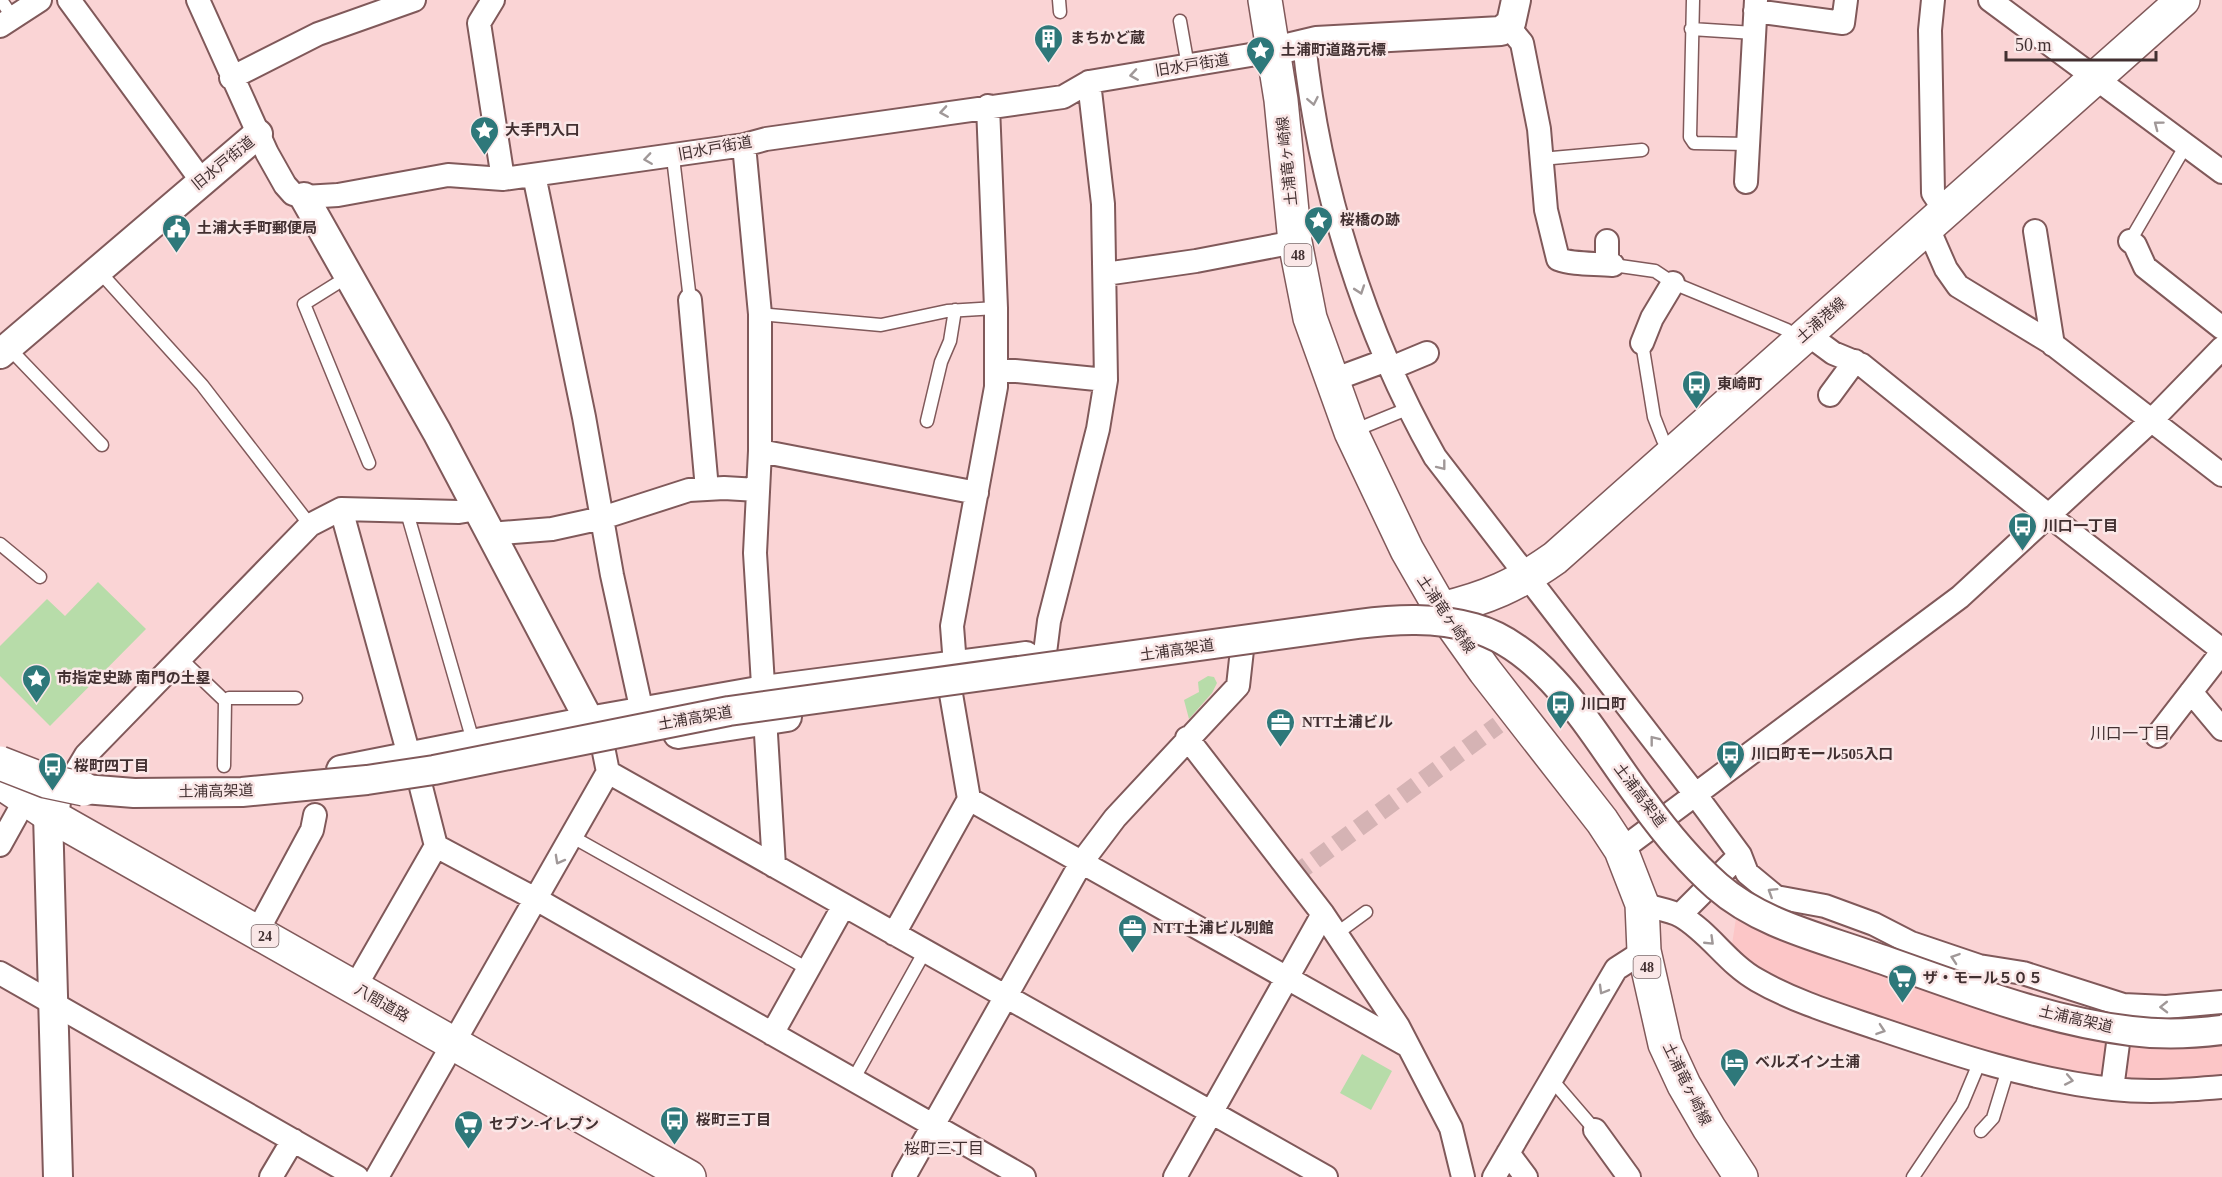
<svg xmlns="http://www.w3.org/2000/svg" width="2222" height="1177" viewBox="0 0 2222 1177" font-family="'Times New Roman','Noto Sans JP',serif">
  <rect width="100%" height="100%" fill="#fad4d5"/>
  <!-- built -->
  <path fill="#fcc6c7" d="M1736 918 1928 990 2222 1043V1079L2130 1080 2090 1076 1989 1055 1864 1016 1763 973 1731 951Z"/>
  <!-- green -->
  <path fill="#b7dca9" d="M98 582 146 629 50 726 0 676V646L47 599 65 616Z
    M1208 676 1214 677 1217 683 1212 693 1189 719 1184 700 1199 692 1198 682Z
    M1362 1054 1392 1071 1371 1110 1340 1093Z"/>
  <g fill="none" stroke-linecap="round" stroke-linejoin="round">
    <!-- pedestrian-tunnel -->
    <path stroke="#d5b3b4" stroke-width="18" stroke-dasharray="18 9" stroke-linecap="butt" d="M1293 876 1498 725"/>
    <defs>
      <path id="service" d="M1 0 13 18
        M1059 0 1060 12
        M1693 0 1690 137 1694 143 1748 144
        M1180 21 1188 66
        M1691 29 1754 33
        M1541 159 1642 150
        M674 166 690 300
        M2130 241 2186 145
        M1613 265 1655 271 1673 283 1787 330
        M98 270 202 385 310 525
        M336 284 304 304 369 463
        M760 314 881 325 947 311 996 308
        M1642 343 1654 417 1663 440
        M8 347 102 445
        M927 421 941 362 950 341 955 310
        M1353 431 1407 409
        M406 509 471 734
        M0 544 40 577
        M180 658 225 701
        M224 766 225 701 229 698H296
        M578 840 808 969
        M1336 934 1366 912
        M853 1080 925 951
        M1552 1080 1595 1130
        M1981 1131 1993 1118 2008 1069
        M1913 1177 1962 1104 1980 1061"/>
      <path id="minor" d="M69 0 201 180
        M198 0 267 153 285 185 293 194 304 197 338 195 448 175 503 179 744 145 766 139 1063 97 1089 82 1274 51
        M493 0 479 23 503 179
        M1933 0 1930 30 1933 193 1946 212
        M1990 0 2222 172
        M1755 11 1843 23 1846 0
        M0 26 40 0
        M1508 26 1522 43 1539 129 1546 210 1558 259C1574 265 1595 263 1613 265
        M1304 43C1319 187 1364 332 1435 457L1695 794 1740 855 1747 873 1776 897 1825 906 1874 924 1911 943 1979 966 2023 973 2123 1005 2166 1007 2222 1002
        M231 78 318 34 414 0
        M744 145 760 314V451L755 553 774 866
        M534 175 584 417 612 575 642 712
        M1746 182 1756 0
        M1928 228 1946 269 1958 286 2050 342 2222 475
        M2035 231 2053 345
        M1607 241V264
        M2130 241 2135 245 2145 267 2222 328
        M1105 274 1196 261 1295 242
        M690 300 707 489
        M1806 333 1833 353 1862 365 2047 514 2222 650
        M1642 343 1652 318 1673 283
        M1391 368 1427 353
        M996 369 1106 380
        M1330 381 1387 360
        M1830 395 1855 361
        M760 451 977 493
        M341 509 407 748
        M490 534 552 529 602 518 689 490 724 488 758 490
        M1045 653 1049 621 1098 429 1106 380 1103 204 1089 82
        M2191 692 2222 729
        M2157 736 2222 652
        M1187 738 1323 914 1398 1026 1451 1128 1463 1177
        M603 747 608 772 1326 1177
        M420 783 436 846 543 903 1024 1177
        M62 795 86 755 310 525 341 509 459 512 477 509
        M969 799 1408 1046
        M0 845 25 800
        M1621 850 1960 597 2152 420 2222 348
        M1642 904C1654 908 1670 910 1681 916 1710 933 1728 964 1757 980 1795 1002 1839 1015 1880 1029 1954 1054 2035 1081 2113 1089 2149 1093 2186 1090 2222 1087
        M1680 915 1740 855
        M257 932 312 830 315 815
        M894 934 969 799 951 694 955 665 952 626 996 387V308L988 106
        M0 973 357 1177
        M355 987 436 846
        M772 1034 844 905
        M2112 1089 2122 1013
        M1595 1130 1629 1177
        M1508 1153 1526 1177
        M271 1177 293 1140
        M377 1177 608 772
        M904 1177 1081 863 1115 818 1238 686 1242 650
        M1175 1177 1323 914
        M1494 1177 1616 969 1644 951"/>
      <path id="tertiary" d="M1274 51 1316 41 1501 31 1511 23 1516 0
        M304 197 437 432 597 735
        M0 354 258 134
        M678 734 787 717
        M341 770 589 721 764 690 1026 656
        M56 803 48 814 58 1177"/>
      <path id="secondary" d="M1441 609C1487 598 1517 585 1555 558L2183 0"/>
      <path id="primary" d="M1265 0 1281 100 1295 242 1310 318 1351 432 1407 550 1441 609 1485 671 1602 821 1621 850 1642 904 1644 951 1665 1044 1684 1085 1709 1128 1741 1177
        M0 782 48 814 689 1177"/>
    </defs>
    <!-- service casing -->
    <use href="#service" stroke="#80595a" stroke-width="15"/>
    <!-- minor casing -->
    <use href="#minor" stroke="#80595a" stroke-width="26"/>
    <!-- tertiary casing -->
    <use href="#tertiary" stroke="#80595a" stroke-width="32"/>
    <!-- secondary casing -->
    <use href="#secondary" stroke="#80595a" stroke-width="36"/>
    <!-- primary casing -->
    <use href="#primary" stroke="#80595a" stroke-width="36"/>
    <!-- service -->
    <use href="#service" stroke="#fff" stroke-width="12"/>
    <!-- minor -->
    <use href="#minor" stroke="#fff" stroke-width="22"/>
    <!-- tertiary -->
    <use href="#tertiary" stroke="#fff" stroke-width="28"/>
    <!-- secondary -->
    <use href="#secondary" stroke="#fff" stroke-width="33"/>
    <!-- primary -->
    <use href="#primary" stroke="#fff" stroke-width="33"/>
    <defs>
      <path id="tertiary-bridge" d="M84 789 134 793 242 792 367 780 434 770 729 711 1358 624C1397 619 1435 617 1474 628 1550 649 1598 743 1644 803 1665 832 1690 862 1717 886 1759 923 1818 937 1869 955 1954 984 2041 1020 2131 1031 2162 1035 2191 1034 2222 1030"/>
      <path id="primary-bridge" d="M0 763 46 781 84 789"/>
    </defs>
    <!-- tertiary-bridge casing -->
    <use href="#tertiary-bridge" stroke="#80595a" stroke-width="32" stroke-linecap="butt"/>
    <!-- primary-bridge casing -->
    <use href="#primary-bridge" stroke="#80595a" stroke-width="36" stroke-linecap="butt"/>
    <!-- tertiary-bridge -->
    <use href="#tertiary-bridge" stroke="#fff" stroke-width="28"/>
    <!-- primary-bridge -->
    <use href="#primary-bridge" stroke="#fff" stroke-width="33"/>
  </g>
  <!-- one-way arrows -->
  <defs><path id="oneway-chevron" d="M-2-3.5L2.5 0L-2 3.5" fill="none" stroke-width="1.6" stroke-linecap="round" stroke-linejoin="round" transform="scale(1.5)"/></defs>
  <g stroke="#a09898">
    <use href="#oneway-chevron" transform="translate(1134 75) rotate(171)"/>
    <use href="#oneway-chevron" transform="translate(1313 101) rotate(79)"/>
    <use href="#oneway-chevron" transform="translate(944 112) rotate(171)"/>
    <use href="#oneway-chevron" transform="translate(2158 125) rotate(-143)"/>
    <use href="#oneway-chevron" transform="translate(648 159) rotate(172)"/>
    <use href="#oneway-chevron" transform="translate(1360 290) rotate(71)"/>
    <use href="#oneway-chevron" transform="translate(1442 466) rotate(52)"/>
    <use href="#oneway-chevron" transform="translate(1654 740) rotate(-128)"/>
    <use href="#oneway-chevron" transform="translate(559 860) rotate(119)"/>
    <use href="#oneway-chevron" transform="translate(1772 892) rotate(-148)"/>
    <use href="#oneway-chevron" transform="translate(1710 941) rotate(44)"/>
    <use href="#oneway-chevron" transform="translate(1955 958) rotate(-161)"/>
    <use href="#oneway-chevron" transform="translate(1603 990) rotate(120)"/>
    <use href="#oneway-chevron" transform="translate(2164 1007) rotate(179)"/>
    <use href="#oneway-chevron" transform="translate(1881 1030) rotate(19)"/>
    <use href="#oneway-chevron" transform="translate(2069 1080) rotate(11)"/>
  </g>
  <!-- icons -->
  <defs>
    <symbol id="building-pin" viewBox="-11 -11 22 30"><path d="M0 17L-7.5 6A9.5 9.5 0 1 1 7.5 6Z" fill="#2e787a" stroke="#fae7e7"/><path d="M-4-6H4V6H1V3H-1V6H-4ZM-2.5-4.3h1.7v1.8h-1.7ZM.8-4.3h1.7v1.8H.8ZM-2.5-1h1.7V.8h-1.7ZM.8-1h1.7V.8H.8Z" fill="#fff"/></symbol>
    <symbol id="sight-pin" viewBox="-11 -11 22 30"><path d="M0 17L-7.5 6A9.5 9.5 0 1 1 7.5 6Z" fill="#2e787a" stroke="#fae7e7"/><path d="M0-6L1.8-2.2L6-1.7L2.9 1.2L3.7 5.4L0 3.3L-3.7 5.4L-2.9 1.2L-6-1.7L-1.8-2.2Z" fill="#fff"/></symbol>
    <symbol id="civic-pin" viewBox="-11 -11 22 30"><path d="M0 17L-7.5 6A9.5 9.5 0 1 1 7.5 6Z" fill="#2e787a" stroke="#fae7e7"/><path d="M-.6-6.5H3V-4.5H.6V-3L4-1V1h2V6H-6V1h2V-1L-.6-3ZM-1.2 2.5V6h2.4V2.5Z" fill="#fff"/></symbol>
    <symbol id="bus-pin" viewBox="-11 -11 22 30"><path d="M0 17L-7.5 6A9.5 9.5 0 1 1 7.5 6Z" fill="#2e787a" stroke="#fae7e7"/><path d="M-5-6H5V4H4V6H2V4H-2V6H-4V4H-5ZM-3.5-4V0h7V-4ZM-3.5 1.2v1.5H-2V1.2ZM2 1.2v1.5H3.5V1.2Z" fill="#fff"/></symbol>
    <symbol id="office-pin" viewBox="-11 -11 22 30"><path d="M0 17L-7.5 6A9.5 9.5 0 1 1 7.5 6Z" fill="#2e787a" stroke="#fae7e7"/><path d="M-6-3h4V-5.5h4V-3h4V5H-6ZM-1-4.5V-3h2v-1.5ZM-6 0V1H6V0Z" fill="#fff"/></symbol>
    <symbol id="supermarket-pin" viewBox="-11 -11 22 30"><path d="M0 17L-7.5 6A9.5 9.5 0 1 1 7.5 6Z" fill="#2e787a" stroke="#fae7e7"/><path d="M-6-5.5h2.5l.6 2H6L4.5 2H-2.5L-4.4-4H-6ZM-1.5 3.2a1.3 1.3 0 1 0 .1 0ZM3 3.2a1.3 1.3 0 1 0 .1 0Z" fill="#fff"/></symbol>
    <symbol id="hotel-pin" viewBox="-11 -11 22 30"><path d="M0 17L-7.5 6A9.5 9.5 0 1 1 7.5 6Z" fill="#2e787a" stroke="#fae7e7"/><path d="M-6-4.5h1.5V1H6V5H4.5V3h-9V5H-6ZM-4 0a1.8 1.8 0 1 1 3.6 0ZM.5 0V-2.5h3Q6-2.5 6 0Z" fill="#fff"/></symbol>
  </defs>
  <g fill-rule="evenodd">
    <use href="#building-pin" x="1032" y="22" width="33" height="45"/>
    <use href="#sight-pin" x="1244" y="34" width="33" height="45"/>
    <use href="#sight-pin" x="468" y="114" width="33" height="45"/>
    <use href="#sight-pin" x="1302" y="204" width="33" height="45"/>
    <use href="#civic-pin" x="160" y="212" width="33" height="45"/>
    <use href="#bus-pin" x="1680" y="368" width="33" height="45"/>
    <use href="#bus-pin" x="2006" y="510" width="33" height="45"/>
    <use href="#sight-pin" x="20" y="662" width="33" height="45"/>
    <use href="#bus-pin" x="1544" y="688" width="33" height="45"/>
    <use href="#office-pin" x="1264" y="706" width="33" height="45"/>
    <use href="#bus-pin" x="1714" y="738" width="33" height="45"/>
    <use href="#bus-pin" x="36" y="750" width="33" height="45"/>
    <use href="#office-pin" x="1116" y="912" width="33" height="45"/>
    <use href="#supermarket-pin" x="1886" y="962" width="33" height="45"/>
    <use href="#hotel-pin" x="1718" y="1046" width="33" height="45"/>
    <use href="#bus-pin" x="658" y="1104" width="33" height="45"/>
    <use href="#supermarket-pin" x="452" y="1108" width="33" height="45"/>
  </g>
  <g text-anchor="middle" dominant-baseline="central" stroke-width="5" stroke-linejoin="round" paint-order="stroke">
    <!-- shield labels -->
    <g fill="#fae7e7" stroke="#796768" stroke-width="1.5">
      <rect x="1284.5" y="244" width="27" height="22" rx="4.5"/>
      <rect x="251.5" y="925" width="27" height="22" rx="4.5"/>
      <rect x="1633.5" y="956" width="27" height="22" rx="4.5"/>
    </g>
    <g font-size="14" font-weight="bold" fill="#423031">
      <text x="1298" y="255">48</text>
      <text x="265" y="936">24</text>
      <text x="1647" y="967">48</text>
    </g>
    <!-- poi labels -->
    <g font-size="15" font-weight="bold" fill="#423031" stroke="#fae7e7" text-anchor="start">
      <text x="1070" y="38">まちかど蔵</text>
      <text x="1281" y="50">土浦町道路元標</text>
      <text x="505" y="130">大手門入口</text>
      <text x="1340" y="220">桜橋の跡</text>
      <text x="197" y="228">土浦大手町郵便局</text>
      <text x="1717" y="384">東崎町</text>
      <text x="2043" y="526">川口一丁目</text>
      <text x="57" y="678">市指定史跡 南門の土塁</text>
      <text x="1581" y="704">川口町</text>
      <text x="1302" y="722">NTT土浦ビル</text>
      <text x="1751" y="754">川口町モール505入口</text>
      <text x="74" y="766">桜町四丁目</text>
      <text x="1153" y="928">NTT土浦ビル別館</text>
      <text x="1923" y="978">ザ・モール５０５</text>
      <text x="1755" y="1062">ベルズイン土浦</text>
      <text x="696" y="1120">桜町三丁目</text>
      <text x="489" y="1124">セブン-イレブン</text>
    </g>
    <!-- street labels -->
    <g font-size="15" fill="#423031" stroke="#fae7e7">
      <text transform="translate(1192 65) rotate(-9)">旧水戸街道</text>
      <text transform="translate(715 148) rotate(-10)">旧水戸街道</text>
      <text transform="translate(1287 161) rotate(-96)">土浦竜ヶ崎線</text>
      <text transform="translate(223 163) rotate(-39)">旧水戸街道</text>
      <text transform="translate(1821 320) rotate(-41)">土浦港線</text>
      <text transform="translate(1446 614) rotate(56)">土浦竜ヶ崎線</text>
      <text transform="translate(1177 650) rotate(-8)">土浦高架道</text>
      <text transform="translate(695 718) rotate(-10)">土浦高架道</text>
      <text transform="translate(216 791) rotate(-1)">土浦高架道</text>
      <text transform="translate(1640 795) rotate(53)">土浦高架道</text>
      <text transform="translate(382 1003) rotate(30)">八間道路</text>
      <text transform="translate(2076 1019) rotate(13)">土浦高架道</text>
      <text transform="translate(1687 1084) rotate(64)">土浦竜ヶ崎線</text>
    </g>
    <!-- neighbourhood labels -->
    <g font-size="16" fill="#423031" stroke="#fae7e7">
      <text x="2130" y="733">川口一丁目</text>
      <text x="944" y="1148">桜町三丁目</text>
    </g>
  </g>
  <!-- scale -->
  <path d="M2006 51v9h150v-9" fill="none" stroke="#423031" stroke-width="3"/>
  <text x="2015" y="51" font-size="18" fill="#423031" stroke="#fae7e7" stroke-width="4.5" paint-order="stroke">50 m</text>
</svg>
